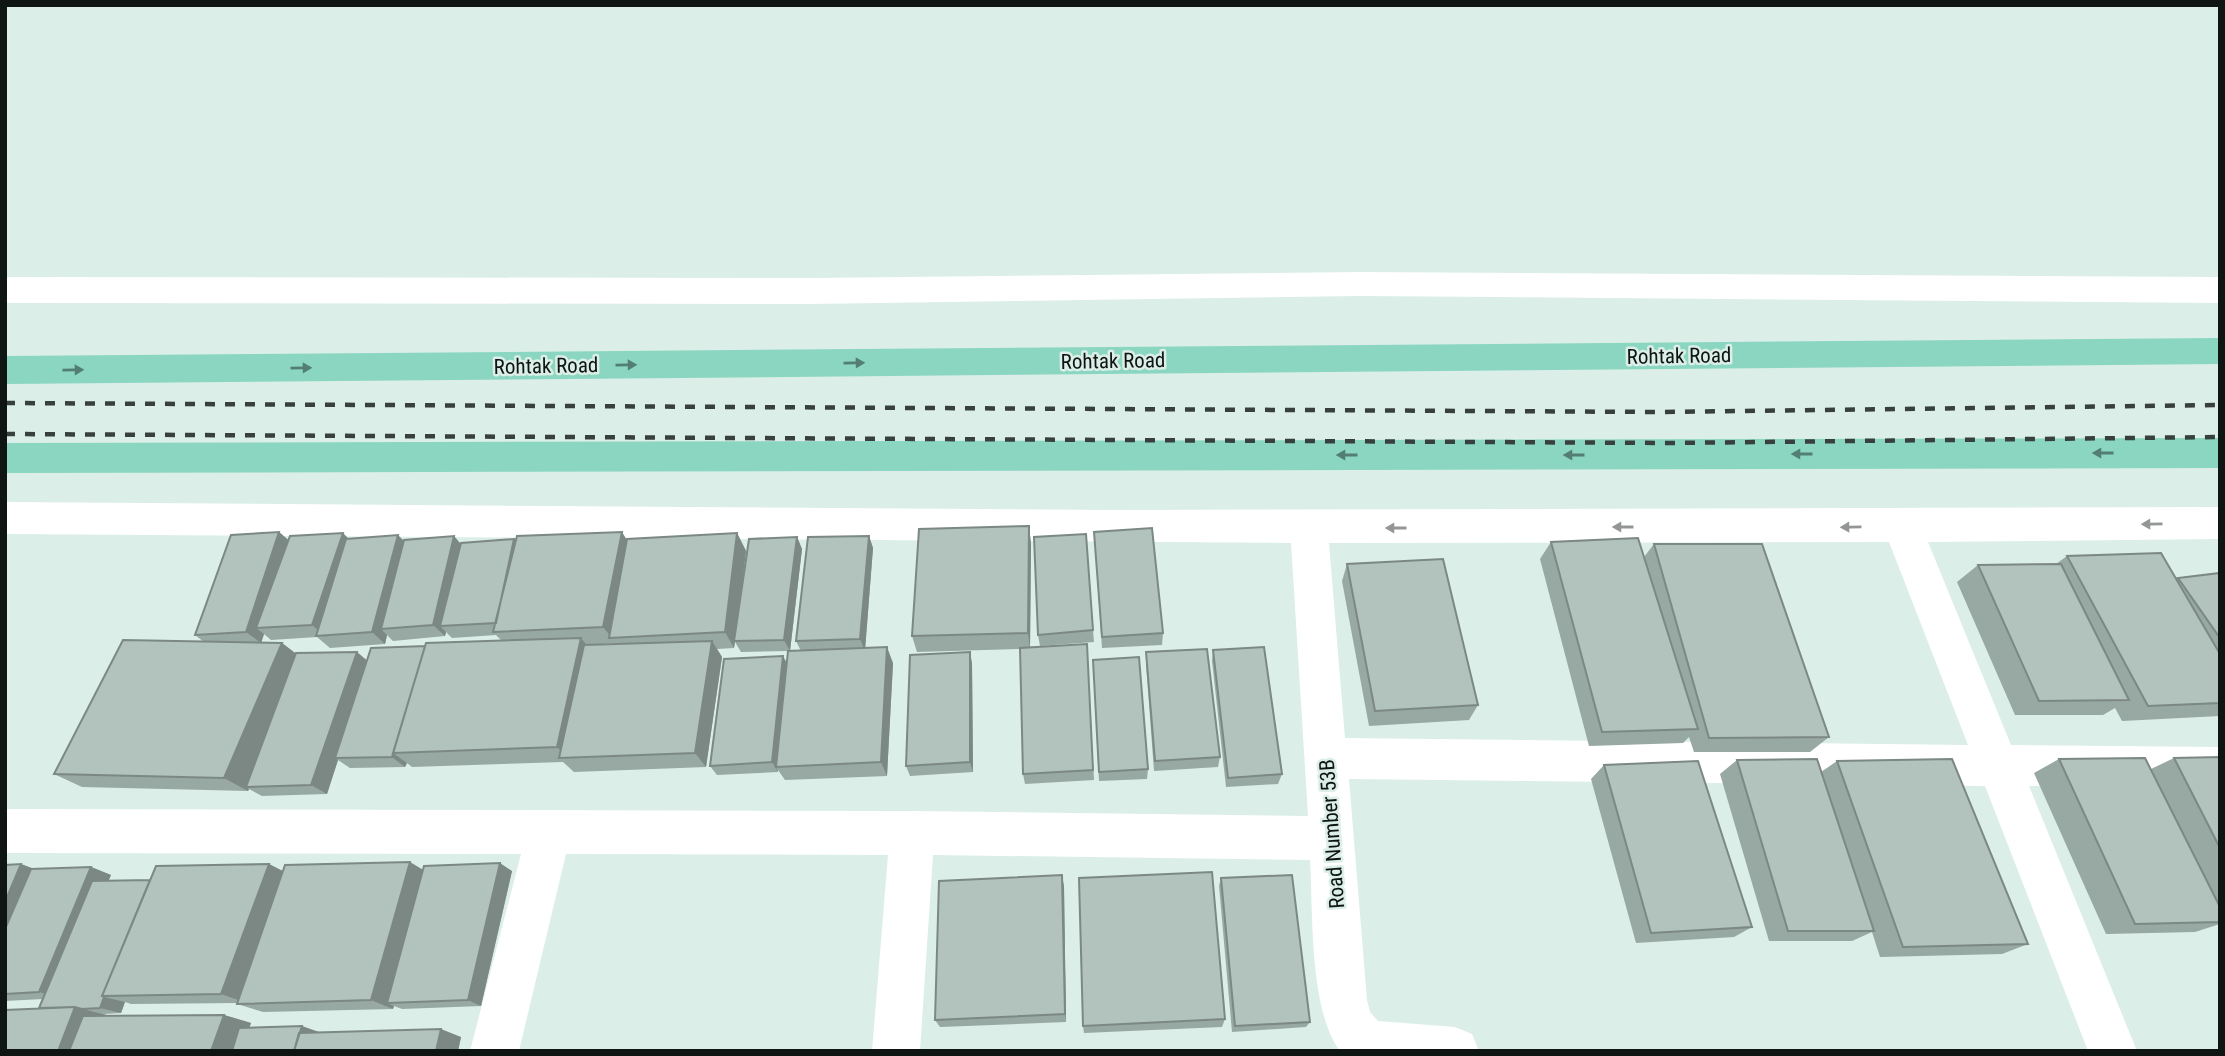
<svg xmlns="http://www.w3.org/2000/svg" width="2225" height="1056" viewBox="0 0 2225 1056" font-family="'Roboto Condensed',sans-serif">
  <rect width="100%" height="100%" fill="#dbeee7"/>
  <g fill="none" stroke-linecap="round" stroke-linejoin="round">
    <!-- minor -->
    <path fill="#fff" fill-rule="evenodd" d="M1361 272 2220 277V303L1361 296 810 304 5 303V277L810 278Z
      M5 502 1112 510 2220 507V539L1928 542 2011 745 2220 747V789L2029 786 2137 1051H2088L1985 786 1349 779 1367 1000 1370 1012 1378 1021 1455 1027 1472 1034 1479 1051H1340C1309 1011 1313 911 1310 860L933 855 920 1051H872L888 855 566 854 519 1051H470L521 854 5 853V809L912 811 1308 816 1291 543 5 534ZM1889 542 1968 745 1345 738 1329 543Z"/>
    <!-- major -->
    <path fill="#8ad6c0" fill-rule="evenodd" d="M2220 338V364L5 384V356Z
      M2220 438V468L5 473V443Z"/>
    <!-- rail -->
    <path stroke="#37403d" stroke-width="4.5" stroke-dasharray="10 10" stroke-linecap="butt" d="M5 403 1660 412 2220 405
      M5 434 1669 443 2220 437"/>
  </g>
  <!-- wall -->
  <path fill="#98a8a2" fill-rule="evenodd" d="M1029 526 1031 544 1030 647 1087 644 1094 780 1025 784 1023 774 1020 649 917 652 912 636Z
    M279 532 288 540 349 538 404 541 454 536 460 544 514 539 516 542 627 540 737 533 746 551 740 603 797 537 802 549 790 651H801L796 641 869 536 873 548 865 648 893 663 887 776 785 780 778 770V772L717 775 710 766 787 663 788 651 741 652 735 642 734 648 717 649 722 657 706 767 574 772 563 762 412 767 407 763 405 767 350 768 338 760 327 794 262 796 249 789 248 791 82 787 54 774 204 642 195 635ZM446 632 452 638 496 635 501 640 425 646 367 660 296 654 282 643H261L264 634 271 640 317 637 330 648 385 644 387 635 393 641 445 636ZM614 643V644L587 645Z
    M1094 532 1163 633 1162 645 1102 648Z
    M1551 542 1644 557 1654 544 1829 737 1810 752H1694L1689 737 1683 743 1589 746 1540 559Z
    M2067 556 2176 579 2178 578 2220 573V716L2122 721 2115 708 2103 715H2015L1957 582 1978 565 2056 564Z
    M1347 564 1478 705 1469 720 1369 726 1342 581Z
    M1093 630 1094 642 1040 646 1038 635Z
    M1213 650 1282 774 1278 784 1226 787 1212 661Z
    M1146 652 1220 757 1218 767 1154 771 1146 664Z
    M1093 660 1148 769 1147 779 1099 781Z
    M972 663 973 772 910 776 906 766Z
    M2220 757V924L2195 932 2106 934 2034 773 2059 759 2151 769 2174 758Z
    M1737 760 1821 772 1837 761 2028 944 2002 954 1880 957 1872 932 1852 941H1769L1720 774Z
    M1604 765 1752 927 1734 937 1636 943 1591 779Z
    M21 864 34 869 91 867 111 875 108 881 150 880 269 864 283 871 423 870 512 871 481 1006 402 1009 394 1006 393 1009 263 1012 237 1004 238 1003 131 1004 125 1002 121 1013 104 1014 106 1015 105 1016 224 1015 251 1023 249 1028 319 1032 461 1037 458 1051H5L39 1008 43 999 5 1001V865Z
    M1062 875 1064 887 1066 1022 940 1027 935 1020Z
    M1221 878 1310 1022 1306 1027 1232 1032 1219 886Z
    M1225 1019 1222 1027 1084 1033 1083 1026Z"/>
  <!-- shaded-wall -->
  <path fill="#7c8884" d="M1029 526 1031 544 1030 649 1028 633Z
    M279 532 293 544 256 628 264 634 261 643 246 632Z
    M622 532 633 550 612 638 603 627Z
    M343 533 356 546 326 637 312 625Z
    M737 533 746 551 734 648 725 632Z
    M398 535 410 547 381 629 387 635 385 644 372 632Z
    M454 536 465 549 440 626 446 632 445 636 433 625Z
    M869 536 873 548 865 651 860 639Z
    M797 537 802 549 790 651 784 640Z
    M514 539 524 552 496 623Z
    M581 638 594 654 568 758 557 747Z
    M712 641 722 657 706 767 695 753Z
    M282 643 303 659 246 787 249 789 248 791 224 778Z
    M887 647 893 663 887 776 881 762Z
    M357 652 370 663 335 758 338 760 327 794 311 785Z
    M970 652 972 663 973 772 970 762Z
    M783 656 789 667 776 767 778 772 772 762Z
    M393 753 407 763 405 767 392 757Z
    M410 862 430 874 387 1003 394 1006 393 1009 371 1000Z
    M500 863 512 871 481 1006 468 1000Z
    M21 864 42 872 5 963V902Z
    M269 864 292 876 247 1003 221 994Z
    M91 867 111 875 61 998 39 992Z
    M1062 875 1064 887 1066 1022 1065 1014Z
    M104 997 125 1002 121 1013 100 1008Z
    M75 1007 106 1015 92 1051H58Z
    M224 1015 251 1023 241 1051H211Z
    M302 1026 319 1032 313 1051H294Z
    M441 1029 461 1037 458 1051H436Z"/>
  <!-- building -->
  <path fill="#b1c3bc" stroke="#7c8884" stroke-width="2" d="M1029 526 1028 633 912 636 919 529Z
    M1152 528 1163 633 1102 637 1094 532Z
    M279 532 246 632 195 635 231 535Z
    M622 532 603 627 493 632 517 536Z
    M343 533 312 625 256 628 290 536Z
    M737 533 725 632 609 638 627 539Z
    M1086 534 1093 630 1038 635 1034 537Z
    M398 535 372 632 316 636 346 539Z
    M454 536 433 625 381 629 404 540Z
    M869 536 860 639 796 641 808 537Z
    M797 537 784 640 734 641 749 539Z
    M1638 538 1698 729 1602 732 1551 542Z
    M514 539 496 623 440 626 461 543Z
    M1654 544H1762L1829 737 1709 738Z
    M2161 553 2220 654V703L2148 706 2067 556Z
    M1443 559 1478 705 1375 711 1347 564Z
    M2061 564 2129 700 2039 701 1978 565Z
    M2220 573V638L2178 578Z
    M581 638 557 747 393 753 426 643Z
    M123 640 282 643 224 778 54 774Z
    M712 641 695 753 559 758 584 645Z
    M1087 644 1093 770 1023 774 1020 648Z
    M425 646 392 757 335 758 371 648Z
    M887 647 881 762 776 767 788 651Z
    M1264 647 1282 774 1228 778 1213 650Z
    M1207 649 1220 757 1155 761 1146 652Z
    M357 652 311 785 246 787 296 653Z
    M970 652V762L906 766 910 655Z
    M783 656 772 762 710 766 724 659Z
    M1139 657 1148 769 1099 772 1093 660Z
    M2220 757V848L2174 758Z
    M2145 758 2220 907V922L2135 924 2059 759Z
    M1817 759 1874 931H1788L1737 760Z
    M1952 759 2028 944 1903 947 1837 761Z
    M1698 761 1752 927 1651 933 1604 765Z
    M410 862 371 1000 237 1004 285 865Z
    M500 863 468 1000 387 1003 424 866Z
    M21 864 5 902V865Z
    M269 864 221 994 102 996 156 866Z
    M91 867 39 992 5 994V929L31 869Z
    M1212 872 1225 1019 1083 1026 1079 878Z
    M1062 875 1065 1014 935 1020 939 881Z
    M1292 875 1310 1022 1235 1026 1221 878Z
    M150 880 102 996 104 997 100 1008 82 1009 75 1007 39 1008 92 881Z
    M75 1007 58 1051H5V1010Z
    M224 1015 211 1051H69L83 1016Z
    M302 1026 294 1051H232L239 1028Z
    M441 1029 436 1051H294L299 1033Z"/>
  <!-- one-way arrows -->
  <defs><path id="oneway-solid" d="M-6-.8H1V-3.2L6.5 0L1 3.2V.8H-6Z" transform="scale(1.75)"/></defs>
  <g fill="#527f72">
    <use href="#oneway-solid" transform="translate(854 363) rotate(-1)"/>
    <use href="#oneway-solid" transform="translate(626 365) rotate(-1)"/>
    <use href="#oneway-solid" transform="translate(301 368) rotate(-1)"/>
    <use href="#oneway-solid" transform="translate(73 370) rotate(-1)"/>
    <use href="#oneway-solid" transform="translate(2103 453) rotate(180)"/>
    <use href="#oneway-solid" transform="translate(1802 454) rotate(180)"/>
    <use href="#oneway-solid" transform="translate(1347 455) rotate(180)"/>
    <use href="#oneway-solid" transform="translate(1574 455) rotate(180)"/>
  </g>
  <g fill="#939695">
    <use href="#oneway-solid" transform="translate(2152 524) rotate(179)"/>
    <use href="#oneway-solid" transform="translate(1623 527) rotate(180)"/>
    <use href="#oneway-solid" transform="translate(1851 527) rotate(179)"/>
    <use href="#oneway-solid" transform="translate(1396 528) rotate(180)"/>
  </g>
  <g text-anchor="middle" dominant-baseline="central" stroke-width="5" stroke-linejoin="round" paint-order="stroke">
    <!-- street labels -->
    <g font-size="21" fill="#0e1513" stroke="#dbeee7">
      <text transform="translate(1679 356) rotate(-1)">Rohtak Road</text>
      <text transform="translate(1113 361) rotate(-1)">Rohtak Road</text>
      <text transform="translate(546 366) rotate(-1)">Rohtak Road</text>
      <text transform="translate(1332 834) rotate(-94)">Road Number 53B</text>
    </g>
  </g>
  <!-- border -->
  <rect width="2225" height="1056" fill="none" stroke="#0e1513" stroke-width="14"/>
</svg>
